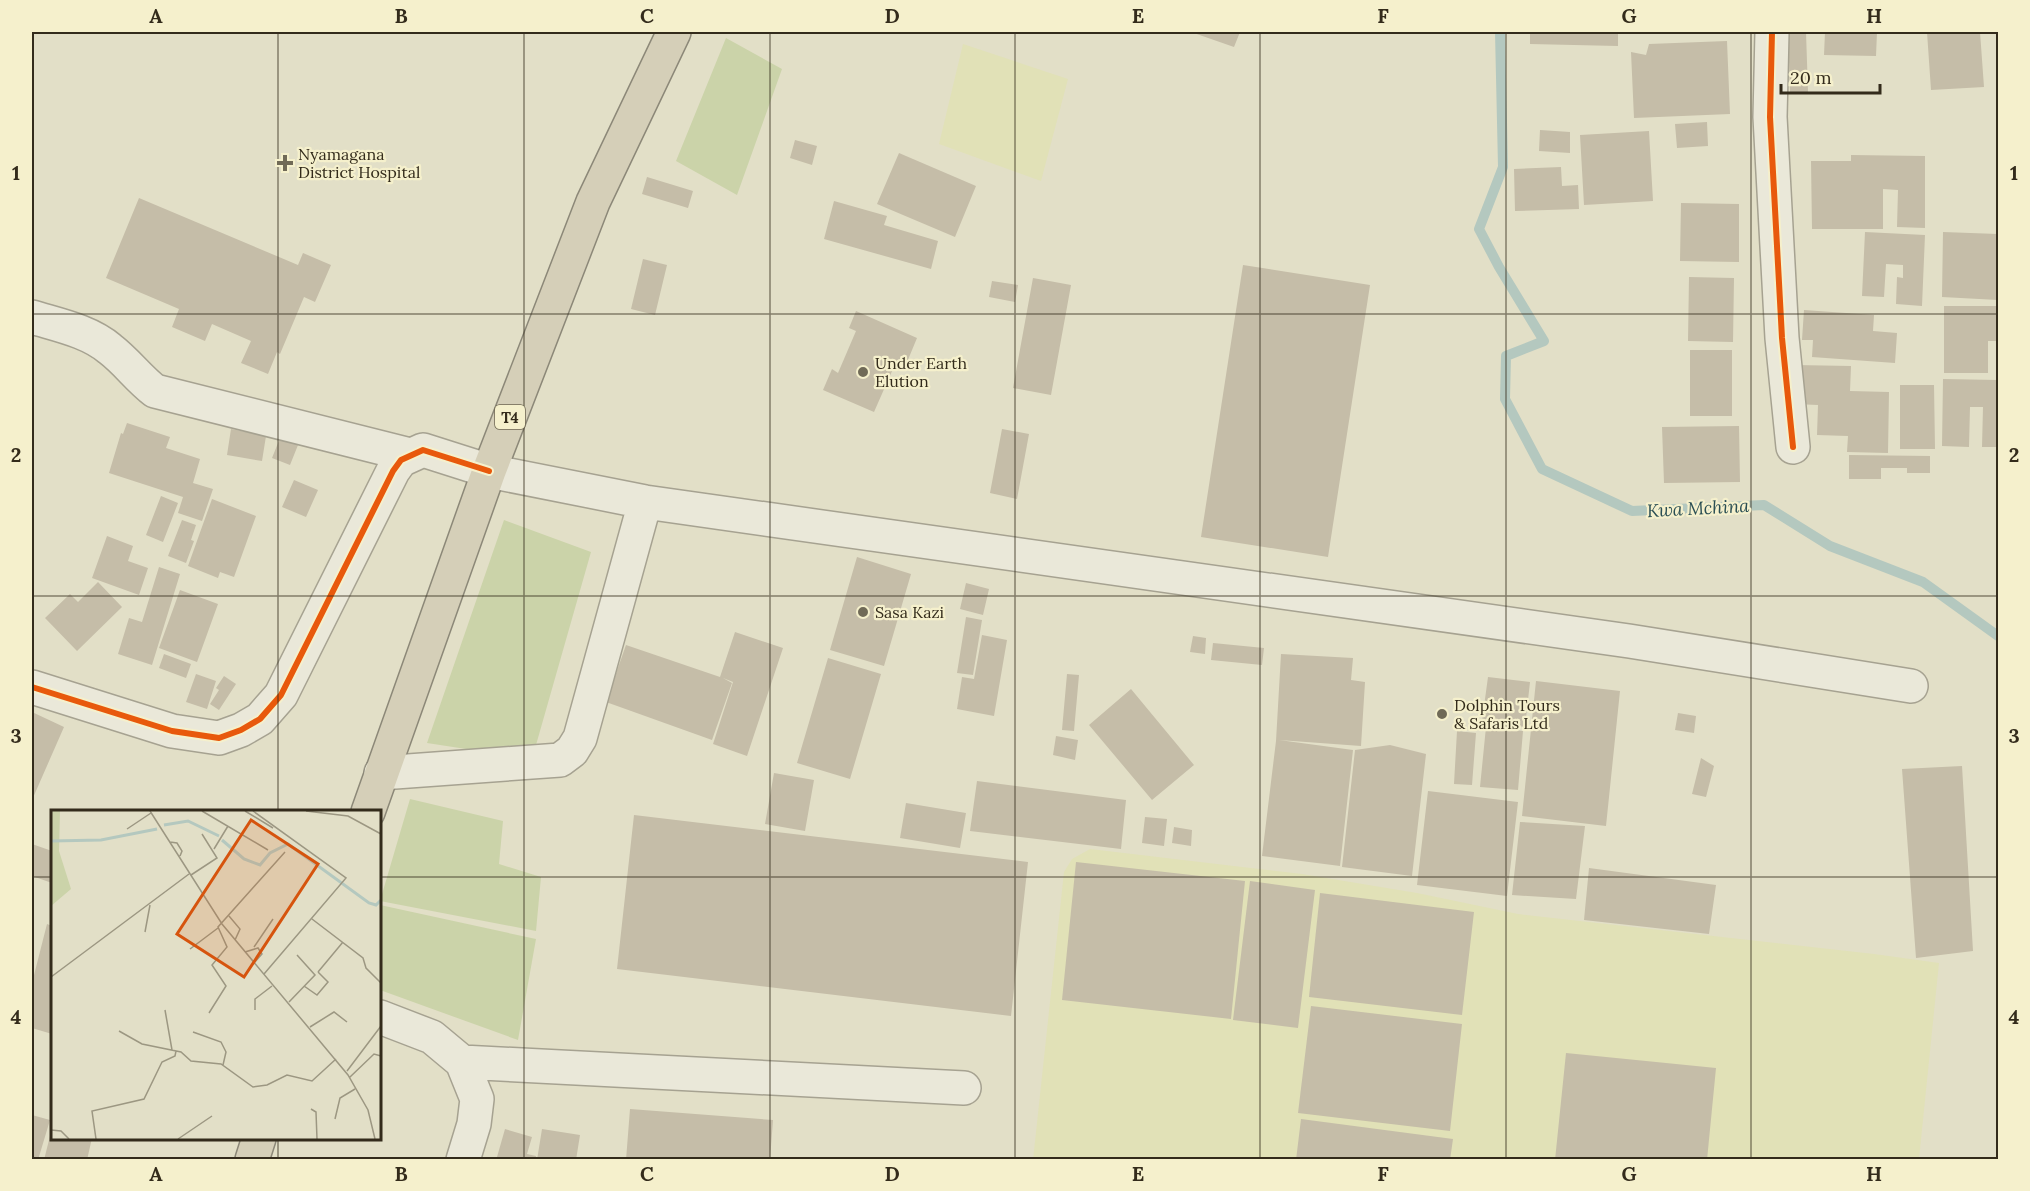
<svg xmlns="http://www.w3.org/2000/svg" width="2030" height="1191" viewBox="0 0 2030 1191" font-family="Lora,serif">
  <rect width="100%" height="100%" fill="#e2dfc7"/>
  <!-- farmland -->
  <path fill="#e1e1b7" d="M963 44 1068 79 1041 181 939 144Z
    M1090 849 1302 874 1417 893 1518 914 1874 954 1939 963 1919 1159 1033 1160 1064 872 1072 859Z"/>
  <!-- green -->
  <path fill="#cbd3a9" d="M726 38 782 69 737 195 676 161Z
    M504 520 591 552 532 759 427 743Z
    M410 799 503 821 499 864 541 877 536 931 380 901Z
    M380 905 536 939 518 1040 380 990Z"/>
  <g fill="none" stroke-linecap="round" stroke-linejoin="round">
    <!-- stream -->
    <path stroke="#b4c8bf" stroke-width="10" d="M1500 32 1503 167 1479 229 1499 267 1544 341 1506 356 1505 399 1542 469 1632 511 1764 505 1830 546 1923 582 1998 636"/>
  </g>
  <!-- building -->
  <path fill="#c5bda8" d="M1191 32H1240L1234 47Z
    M1530 32H1618V46L1530 44Z
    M1788 32H1806L1808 92H1790Z
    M1825 32H1877L1876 56 1824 55Z
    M1927 32H1980L1984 87 1931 90Z
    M1727 41 1730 114 1634 118 1631 52 1646 55 1649 44Z
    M1707 122 1708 146 1677 148 1675 124Z
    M1540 130 1570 132V153L1539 151Z
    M1649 131 1653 201 1584 205 1580 135Z
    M795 140 817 146 812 165 790 158Z
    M899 153 976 186 955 237 877 204Z
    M1851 155 1925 156V228L1897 227 1898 190 1883 189V229H1812L1811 161H1851Z
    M1561 167 1562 186 1578 185 1579 209 1515 211 1514 169Z
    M647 177 693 191 688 208 642 194Z
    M139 198 298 265 303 253 331 265 315 302 304 297 280 354 277 352 268 374 241 363 251 341 212 324 205 341 172 327 179 309 106 278Z
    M834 201 887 216 884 225 938 241 931 269 824 239Z
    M1681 203 1739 204V262L1680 261Z
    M1865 232 1925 235 1922 306 1896 304 1897 277 1903 278V265L1886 264 1884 297 1862 296Z
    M1943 232 1998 234V300L1942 297Z
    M643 259 667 265 655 315 631 309Z
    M1243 265 1370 285 1328 557 1201 537Z
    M1689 277 1734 278 1733 342 1688 341Z
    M1033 278 1071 285 1051 395 1013 388Z
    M992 281 1018 285 1015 302 989 297Z
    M1944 306H1998V341H1988V373H1944Z
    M1804 310 1874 315 1873 331 1897 333 1895 363 1812 357 1813 340H1802Z
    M856 311 917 338 905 367 896 362 874 412 823 390 832 369 838 373 856 331 849 328Z
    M1690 350H1732V416H1690Z
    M1795 365 1851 366 1850 391 1889 392 1888 453 1847 452 1848 436 1817 435 1818 405 1794 404Z
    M1943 379 1998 380V447H1982L1983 407H1970L1969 447 1942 446Z
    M1900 385H1934L1935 449H1900Z
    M127 423 170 437 166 448 200 459 193 483 213 489 202 521 178 513 183 497 109 473 121 433 123 434Z
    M1739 426 1740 482 1664 483 1662 427Z
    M231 429 266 436 262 461 227 455Z
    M1002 429 1029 434 1017 499 990 493Z
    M282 433 300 440 290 465 272 458Z
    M1849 455 1930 456V473H1907V468H1881V479H1849Z
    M294 480 318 490 306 517 282 507Z
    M161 496 178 503 163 542 146 535Z
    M212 499 256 516 234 577 220 572 218 578 188 566Z
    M182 520 196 525 191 540 194 541 186 563 168 556Z
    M107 536 133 546 128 561 148 568 139 595 92 578Z
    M857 557 911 574 884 666 830 650Z
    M159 567 180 574 152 665 118 654 129 618 142 622Z
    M98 582 122 607 77 651 45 618 70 594 78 602Z
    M966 583 989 589 983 615 960 609Z
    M180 590 218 604 197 662 159 648Z
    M966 617 982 620 973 675 957 673Z
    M735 632 783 648 747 756 713 744 733 682 723 678 732 683 712 740 606 702 626 645 720 677Z
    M982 635 1007 640 994 716 957 709 962 677 974 679Z
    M1193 636 1206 638 1205 654 1190 652Z
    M1213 643 1264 648 1262 665 1211 660Z
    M164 654 191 664 186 678 159 668Z
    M1281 654 1353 658 1351 680 1365 682 1361 746 1279 740 1353 750 1340 866 1262 856 1276 741Z
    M828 658 881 674 850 779 797 763Z
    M196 674 216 681 207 709 186 702Z
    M1067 674 1079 675 1074 731 1062 730Z
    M224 676 236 684 219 710 210 704 219 690 216 688Z
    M1488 677 1530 682 1525 727 1482 721Z
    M1536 681 1620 691 1606 826 1522 816Z
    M1131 689 1194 765 1152 800 1089 725Z
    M32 712 64 727 32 800Z
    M1678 713 1696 716 1694 733 1675 730Z
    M1486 727 1523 731 1518 790 1480 787Z
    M1457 731 1476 733 1472 785 1454 784Z
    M1056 736 1078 740 1075 760 1053 755Z
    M1390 745 1426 754 1412 876 1342 867 1355 750Z
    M1701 758 1714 766 1706 797 1692 794Z
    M1962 766 1973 951 1916 958 1902 769Z
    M774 773 814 780 805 831 765 824Z
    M977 781 1126 800 1121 849 970 831Z
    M1428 791 1518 802 1507 896 1417 885Z
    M906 803 966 813 960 848 900 838Z
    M634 815 1028 862 1011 1016 617 969Z
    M1145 817 1167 819 1164 846 1142 843Z
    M1520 822 1585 826 1576 899 1512 895Z
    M1174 827 1192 830 1191 846 1172 843Z
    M32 844 52 851V883L32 876Z
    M1076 862 1245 881 1231 1019 1062 1000Z
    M1589 868 1716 885 1709 934 1584 920Z
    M1250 881 1315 890 1298 1028 1233 1020Z
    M1320 893 1474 912 1462 1015 1309 997Z
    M47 924 52 926V1034L32 1028V983Z
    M1311 1006 1462 1024 1450 1131 1298 1113Z
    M1566 1053 1716 1068 1707 1160H1555Z
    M630 1109 773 1120 770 1160H626Z
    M32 1115 50 1120 38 1160H32Z
    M1301 1119 1453 1139 1450 1160H1296Z
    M505 1129 532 1137 527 1154 536 1156 535 1160H506L497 1157Z
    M542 1129 580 1135 576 1160H537Z
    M50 1136H52V1138H92L87 1160H44Z"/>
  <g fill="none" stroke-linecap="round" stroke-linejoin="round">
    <defs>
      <path id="minor" d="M1772 32 1770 117 1782 338 1793 447
        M32 317C58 325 89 331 110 349 127 362 139 379 155 391L410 455
        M32 687 172 731 219 738 241 730 260 719 281 695 393 471 401 460 423 450 489 471 645 502 1629 641 1911 686
        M381 773 560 760 572 751 580 738 645 502
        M380 1017 432 1037 462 1062 477 1099 474 1124 463 1160
        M462 1062 964 1088"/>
      <path id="highway" d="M368 812 489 471 593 202 674 32
        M252 1160 259 1138"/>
    </defs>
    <!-- minor casing -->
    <use href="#minor" stroke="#a6a291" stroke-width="36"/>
    <!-- highway casing -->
    <use href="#highway" stroke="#8c8878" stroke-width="36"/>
    <!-- minor -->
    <use href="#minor" stroke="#eae8d9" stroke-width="33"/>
    <!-- highway -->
    <use href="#highway" stroke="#d5cfb8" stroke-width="33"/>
    <defs>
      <path id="cycleway" d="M1772 32 1770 117 1782 338 1793 447
        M32 687 172 731 219 738 241 730 260 719 281 695 393 471 401 460 423 450 489 471"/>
    </defs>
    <!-- cycleway casing -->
    <use href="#cycleway" stroke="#f5f0cc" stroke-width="10"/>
    <!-- cycleway -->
    <use href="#cycleway" stroke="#e8590c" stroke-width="6"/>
  </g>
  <!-- grid -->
  <path fill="none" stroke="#332b1b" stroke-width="1.5" stroke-opacity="0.55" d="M278 32V812M524 32V1160M770 32V1160M1015 32V1160M1260 32V1160M1506 32V1160M1751 32V1160M32 314H1998M32 596H1998M32 877H52M380 877H1998M278 1138V1160"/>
  <!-- markers -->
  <g fill="#706a57" stroke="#f5f0cc" stroke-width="2">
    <path d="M282 154h6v6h6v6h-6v6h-6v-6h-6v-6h6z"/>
    <circle cx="863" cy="372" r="6"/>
    <circle cx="863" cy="612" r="6"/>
    <circle cx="1442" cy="714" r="6"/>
  </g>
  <g text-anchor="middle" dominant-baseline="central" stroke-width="4.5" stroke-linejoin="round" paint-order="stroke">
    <!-- shield labels -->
    <rect fill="#f5f0cc" stroke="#6d6650" stroke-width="1.5" x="495" y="405" width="30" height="24" rx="4.5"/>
    <g font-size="15" font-weight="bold" fill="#332b1b">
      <text x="510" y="417">T4</text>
    </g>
    <!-- poi labels -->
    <g font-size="16" fill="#332b1b" stroke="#f5f0cc" text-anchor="start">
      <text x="298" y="154">Nyamagana<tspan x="298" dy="18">District Hospital</tspan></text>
      <text x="875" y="363">Under Earth<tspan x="875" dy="18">Elution</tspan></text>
      <text x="875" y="612">Sasa Kazi</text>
      <text x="1454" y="705">Dolphin Tours<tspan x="1454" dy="18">&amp; Safaris Ltd</tspan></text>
    </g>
    <!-- water labels -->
    <g font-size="18" font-style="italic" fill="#2a4e53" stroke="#f5f0cc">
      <text transform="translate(1698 508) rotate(-3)">Kwa Mchina</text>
    </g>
  </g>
  <!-- overview -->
  <g transform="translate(51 810)">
    <rect width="330" height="330" fill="#e2dfc7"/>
    <path d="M0 1H9L8 41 20 79 0 96Z" fill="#cbd3a9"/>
    <path fill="none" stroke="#b4c8bf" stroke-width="3" d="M113 15 137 11 168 26M171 30 193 49 209 55 219 43 237 34 318 93 325 95 330 90M0 31 50 30 106 19"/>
    <path fill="none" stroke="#9c9782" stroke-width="1.5" d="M99 1 171 114 297 265 317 300 324 329M151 1 217 40M194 1 222 18M202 1 295 68 213 164M255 1 297 6 330 24M76 19 100 3M119 32 126 33 131 41 129 46M163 39 177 16M140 65 166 48 151 24M178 106 189 119 184 130M261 109 312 148 315 158 330 173M94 122 99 95M203 137 222 109M139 139 167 118M194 142 207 138 211 144 203 153M267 162 292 132M0 167 138 64M253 176 266 185 277 172 267 162M238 192 264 165 246 145M114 200 121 240M204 200V189L221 176M158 203 175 176 161 155 176 137 167 117 234 42M259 217 283 202 296 212M68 221 91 234 130 242 140 251 170 254 202 277 216 275 236 265 261 271 285 249M142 222 170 232 175 242 172 255M296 261 330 216M299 267 323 244 330 246M260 299 265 302 266 329M284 309 289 288 304 279M0 320 10 321 18 329M45 329 41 301 93 289 111 252 124 246 125 241M127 329 161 306"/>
    <path fill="#d6540e" fill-opacity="0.15" stroke="#d6540e" stroke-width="3" d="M200 10 267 54 193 167 126 124Z"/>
    <rect width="330" height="330" fill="none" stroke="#332b1b" stroke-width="3"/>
  </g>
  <!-- border -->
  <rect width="2030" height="1191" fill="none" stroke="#f5f0cc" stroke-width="66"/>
  <!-- scale -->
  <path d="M1781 84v9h99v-9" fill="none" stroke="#332b1b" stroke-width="3"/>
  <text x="1790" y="84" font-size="18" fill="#332b1b" stroke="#f5f0cc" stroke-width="4.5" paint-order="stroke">20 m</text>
  <rect x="33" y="33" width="1964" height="1125" fill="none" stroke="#332b1b" stroke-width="2"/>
  <g font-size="20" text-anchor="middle" font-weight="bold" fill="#332b1b">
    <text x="156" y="23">A</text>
    <text x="401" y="23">B</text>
    <text x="647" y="23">C</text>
    <text x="892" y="23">D</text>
    <text x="1138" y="23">E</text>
    <text x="1383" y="23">F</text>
    <text x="1629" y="23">G</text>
    <text x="1874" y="23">H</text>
    <text x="16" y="180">1</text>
    <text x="2014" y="180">1</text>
    <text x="16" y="462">2</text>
    <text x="2014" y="462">2</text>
    <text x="16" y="743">3</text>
    <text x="2014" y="743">3</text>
    <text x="16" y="1024">4</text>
    <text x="2014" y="1024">4</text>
    <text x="156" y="1181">A</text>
    <text x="401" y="1181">B</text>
    <text x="647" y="1181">C</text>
    <text x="892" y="1181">D</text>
    <text x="1138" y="1181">E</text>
    <text x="1383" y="1181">F</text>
    <text x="1629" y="1181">G</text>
    <text x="1874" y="1181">H</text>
  </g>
</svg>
